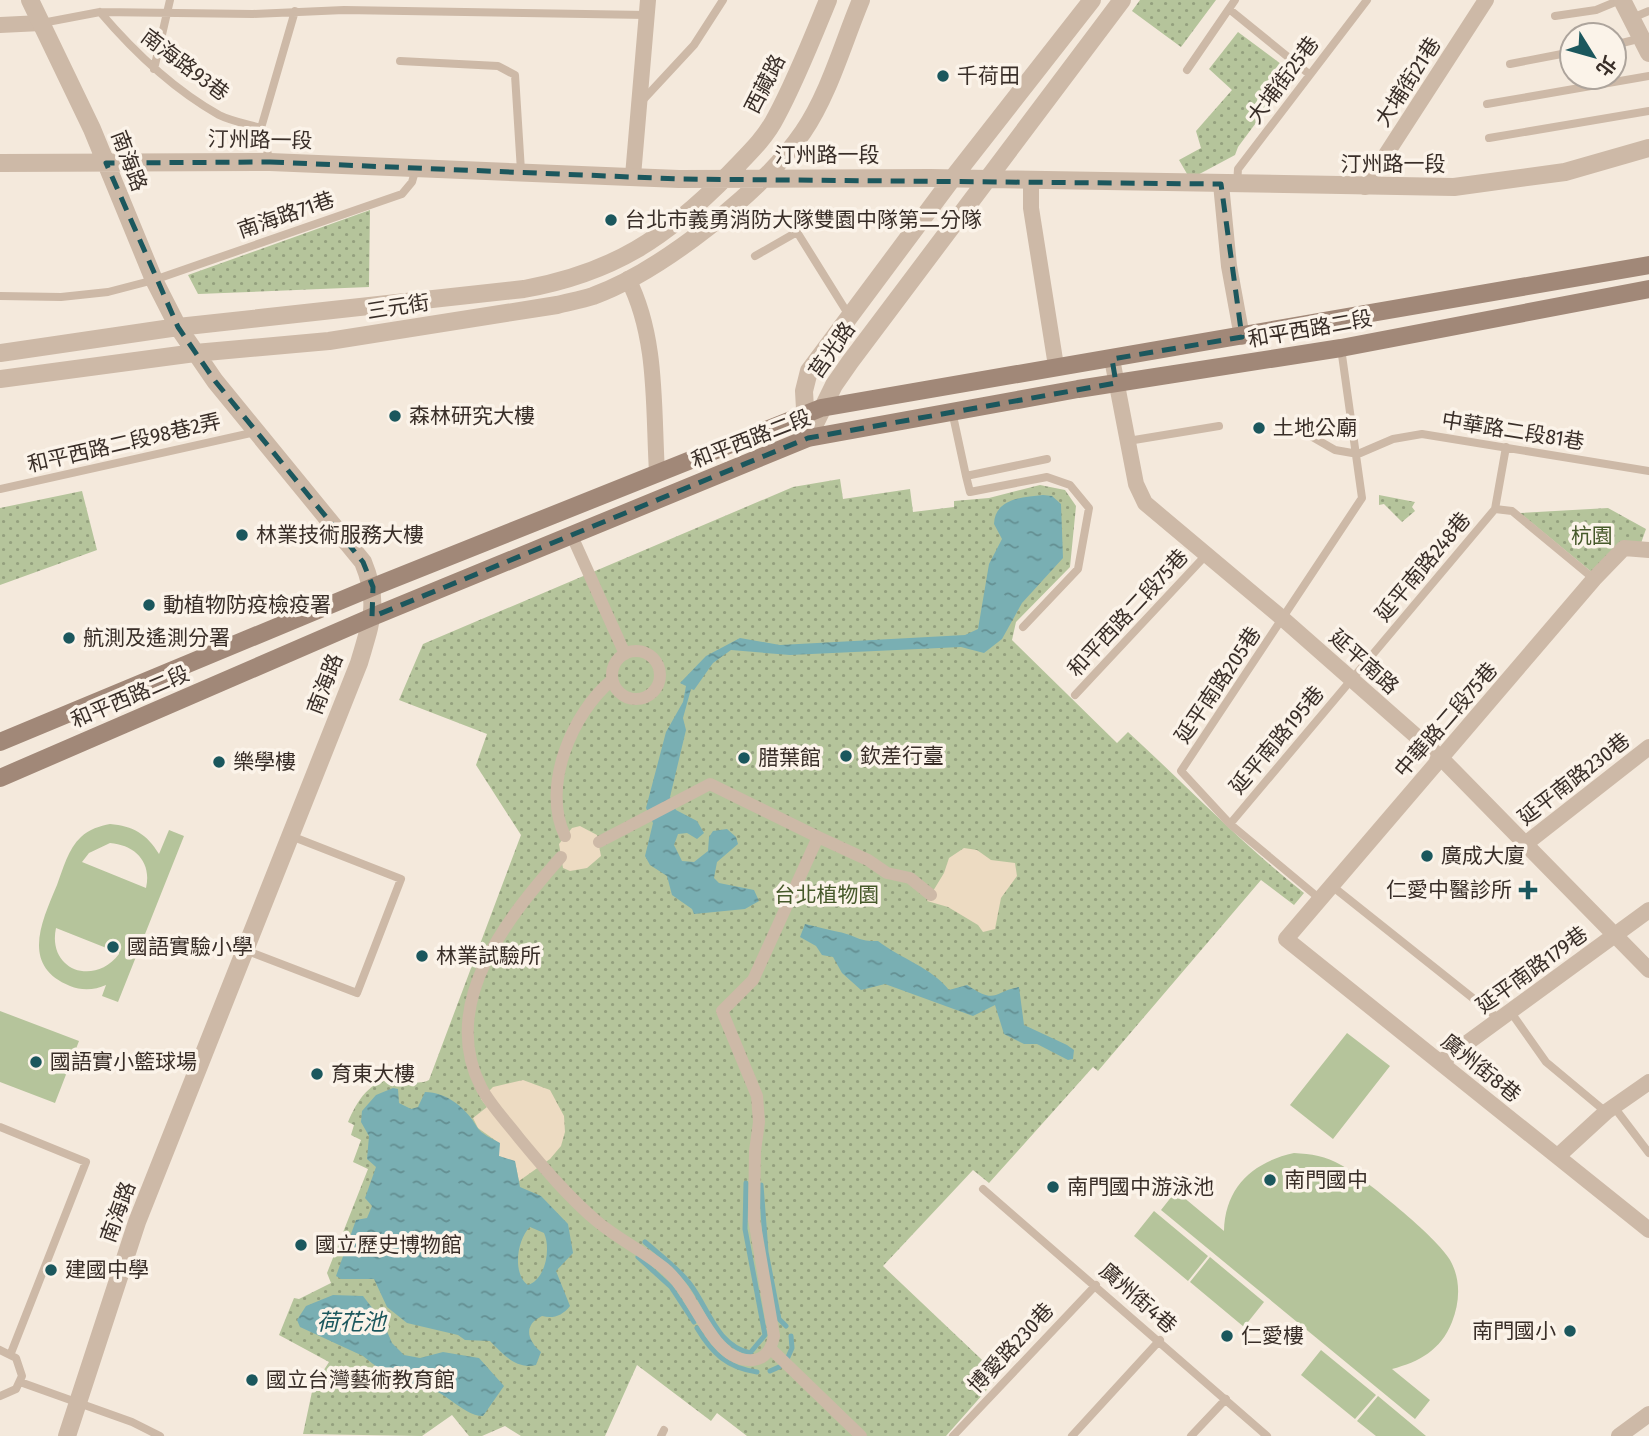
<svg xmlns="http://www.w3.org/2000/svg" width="1649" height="1436" viewBox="0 0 1649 1436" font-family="'Fira Sans Condensed','Noto Sans TC',sans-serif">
  <defs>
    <pattern id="park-dots" width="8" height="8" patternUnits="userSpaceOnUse" patternTransform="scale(1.75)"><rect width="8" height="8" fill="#b5c49b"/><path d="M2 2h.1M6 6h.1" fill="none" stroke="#94a07e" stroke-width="1.8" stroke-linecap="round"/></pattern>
    <pattern id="water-ripples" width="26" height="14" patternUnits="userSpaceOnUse" patternTransform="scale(1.75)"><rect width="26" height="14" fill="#79afb3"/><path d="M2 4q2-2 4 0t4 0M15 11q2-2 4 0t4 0" fill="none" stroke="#648f92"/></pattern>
  </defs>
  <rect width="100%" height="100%" fill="#f4e9dc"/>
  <!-- green -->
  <path fill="#b5c49b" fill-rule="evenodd" d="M110 824C133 826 147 834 159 854L169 830 184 836 118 1002 102 996 106 985C95 990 82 991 70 986 20 966 42 921 57 885 63 869 68 849 81 837 89 829 100 826 110 824ZM110 843C135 845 152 862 146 888L82 862 89 853ZM56 928 119 953V954C94 987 47 970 56 928Z
    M0 1011 79 1041 55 1103 0 1082Z
    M1347 1033 1390 1066 1333 1139 1290 1105Z
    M1294 1153C1311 1154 1326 1156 1341 1165 1364 1178 1438 1238 1450 1260 1461 1279 1460 1302 1452 1322 1441 1350 1419 1362 1392 1369L1430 1400 1415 1419 1161 1210 1176 1191 1224 1231C1225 1187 1253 1162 1294 1153Z
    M1154 1211 1208 1256 1188 1281 1134 1236Z
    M1210 1257 1264 1302 1244 1327 1190 1282Z
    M1321 1350 1376 1395 1355 1419 1301 1375Z
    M1378 1396 1426 1436H1376L1357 1421Z"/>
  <!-- park -->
  <path fill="url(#park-dots)" d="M1140 0H1216L1181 47 1132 11Z
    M1238 32 1293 73 1238 147 1235 155 1190 179 1179 160 1201 148 1196 131 1232 90 1209 69Z
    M370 210 369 287 198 294 188 275Z
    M840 479 843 499 910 489 913 512 954 507V501L989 498 1040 485 1065 490 1076 506 1070 567 1016 622 1012 640 1117 743 1128 732C1187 786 1241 843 1304 893L1294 905 1261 880 1098 1071 1093 1067 989 1183 973 1170 883 1266 999 1376 946 1436H747L717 1413 711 1421 637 1365 605 1436H521L505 1426 482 1436H469L452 1415 422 1436 303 1434 313 1387 329 1362 279 1335 294 1298 299 1299 331 1283 327 1273 368 1169 353 1162 361 1140 351 1135 354 1125 348 1122C358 1099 372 1076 401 1080 411 1081 419 1085 429 1080L521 835 476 765 487 734 399 700 423 644 793 487Z
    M82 491 97 550 0 585V508Z
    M1379 495 1415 502 1412 507 1415 511 1402 522 1384 504 1379 505Z
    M1608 508 1646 529 1640 546 1594 574 1520 513Z"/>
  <!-- plaza -->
  <path fill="#eddbc2" d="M580 826 597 835 601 856 587 868 570 871 563 868 559 844 572 828Z
    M964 848 977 850 991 860 1015 863 1017 876 1001 898 995 929 983 932 978 925 948 907 927 901 944 873 949 858Z
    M523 1080 550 1090 564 1116 565 1132 561 1146 550 1159 519 1181 515 1162 499 1156V1143L478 1128 473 1118 487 1107 481 1099 493 1087Z"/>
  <!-- water -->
  <path fill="url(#water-ripples)" fill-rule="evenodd" d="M1043 495 1052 496 1061 504 1063 558 1022 603 1002 639 984 653 961 647 790 655 731 650 713 663 694 690 691 689 683 718 686 730 670 797 676 810 697 821 704 833 697 839 687 833 678 834 674 845 682 861 694 862 708 851 709 837 713 831 727 829 736 837 738 844 717 862 714 878 719 883 754 890 759 901 745 909 694 914 692 909 672 895 667 876 650 865 645 856 653 823 646 808 666 732 683 702 686 686 680 683 706 656 740 638 780 645 965 635 978 629 989 564 1002 539 994 524C995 498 1023 497 1043 495Z
    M805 924C817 927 826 929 839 932 855 935 858 942 878 941 901 959 931 967 949 990L967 985C997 1005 992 992 1019 987L1024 1025 1067 1045 1074 1050 1073 1059 1068 1060 1037 1044H1024L1004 1034 995 1005 973 1016 885 984 861 990 842 973 833 957 822 955 816 946 800 937Z
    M393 1088 398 1089 399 1103 411 1109 418 1107 425 1092C447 1092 467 1109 477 1127 481 1134 493 1139 500 1143L499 1156 515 1161 520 1187 541 1196 568 1224 573 1253 556 1271 570 1306C562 1316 553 1319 542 1316 523 1325 527 1340 541 1352L536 1365C516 1370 503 1354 490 1341L465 1340 458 1335 407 1323 387 1307 374 1279H341L336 1276 356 1220 367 1218 372 1206 365 1198 376 1167 367 1159 369 1136 361 1122 362 1111 376 1095ZM530 1227 544 1233C551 1248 546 1279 528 1285 512 1274 517 1239 530 1227Z
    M333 1295 363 1296 383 1322 392 1343 404 1355 420 1358 443 1352 479 1358 504 1386 483 1416C457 1415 435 1374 407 1391L363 1356 300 1327 297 1320 306 1306Z"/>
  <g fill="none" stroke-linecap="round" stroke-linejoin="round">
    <!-- stream -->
    <path stroke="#79afb3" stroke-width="5" d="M761 1185 766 1252 779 1319 786 1326
      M645 1242C660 1255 678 1268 690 1284 709 1309 716 1345 750 1353L765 1335 745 1229 746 1183
      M638 1257 671 1287 694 1322
      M697 1328C712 1353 727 1368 757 1372
      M788 1357 792 1348 791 1336
      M770 1371 779 1367"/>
    <!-- service -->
    <path stroke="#cdb9a7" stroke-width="8" d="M1229 9 1309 74
      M100 12C134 52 173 89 219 115 231 121 247 124 261 128
      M1555 16 1596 10 1620 0
      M1632 18 1649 11
      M42 23 100 12 253 14 344 10 647 15
      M1614 45 1642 38
      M400 61 498 66 515 75 521 171
      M1510 64 1572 52
      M154 69 170 0
      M1187 70 1235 0
      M642 101 694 45 723 0
      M1487 104 1649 76
      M1489 138 1649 111
      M270 162 261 128 295 11
      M1237 184 1238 169 1367 0
      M755 256 797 232 850 317
      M0 296 61 297 108 292 154 280 402 194 412 182 416 168
      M952 411 966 476 1047 459
      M1295 427 1335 450 1358 454 1393 439 1422 434 1649 471
      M1128 441 1219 426
      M966 476 970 492 1047 477 1070 485 1089 508 1078 569 1023 627
      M0 489 256 432
      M1495 509 1506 447
      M1075 695 1206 555
      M1230 824 1495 509 1512 511 1594 579
      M1332 886 1499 1019
      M1320 899 1230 824 1181 771 1362 498 1341 348
      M245 950 357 993 401 879 291 836
      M1510 1011 1546 1062 1606 1112
      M1614 1107 1649 1153
      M0 1127 86 1162 11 1353
      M983 1189 1267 1436
      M0 1350 16 1358 22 1376 16 1389 0 1396
      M20 1382 132 1422 160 1436
      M661 1436 664 1430
      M953 1436 1096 1285
      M1072 1436 1160 1340
      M1191 1436 1226 1399"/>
    <!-- pedestrian -->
    <path stroke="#cdb9a7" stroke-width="12" d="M572 536 625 654
      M612 675a24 24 0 1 1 48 0a24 24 0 1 1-48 0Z
      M565 836C541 787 572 713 612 680
      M599 842 710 784 818 837
      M561 857C508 917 438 1003 481 1087 490 1105 507 1122 519 1138 543 1167 570 1199 599 1223 620 1240 643 1251 664 1268 694 1292 708 1350 741 1359 761 1364 771 1353 774 1336L754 1219 755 1151 759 1122 757 1096 722 1011 753 980 818 837 868 860 887 873 910 878 931 895
      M772 1350 861 1436"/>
    <!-- minor -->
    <path stroke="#cdb9a7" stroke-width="16" d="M0 25 41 23
      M633 176 648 0
      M1031 180V208L1056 366
      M1221 184 1229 266 1242 337
      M1365 187 1486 0
      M628 279C658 338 653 408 657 472
      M1112 359 1136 484 1145 503 1282 618 1441 758 1649 970
      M1649 550 1624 548 1594 579 1286 939 1649 1230
      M1524 845 1649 747
      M1441 1062 1649 910
      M1558 1156 1606 1112 1649 1082
      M1619 1436 1649 1414"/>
    <!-- tertiary -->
    <path stroke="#cdb9a7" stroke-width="18" d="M30 0 92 129 154 280 178 327 215 381 363 562C380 603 371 622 359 663L137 1222 67 1436
      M1622 0 1649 53
      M0 163 270 162 679 179 930 178 1454 187 1565 172 1649 148
      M0 353 178 327 524 289C613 273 666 238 729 174 746 156 765 139 776 117 796 80 812 39 828 0
      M0 379 195 353 329 341 557 305C568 302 581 300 593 296 661 271 762 192 803 132 829 94 843 43 861 0
      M806 427 804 391 809 371 952 179 1092 0
      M808 438 834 385 850 362 1122 0"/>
    <!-- secondary -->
    <path stroke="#a18878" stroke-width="18" d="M0 742 373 587 821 408 1649 265
      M0 778 372 617 808 438 1078 389 1341 348 1649 289"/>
  </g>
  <!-- marked area -->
  <path fill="none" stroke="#1b575d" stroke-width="5" stroke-dasharray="14 9" stroke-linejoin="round" d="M270 162 679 179 1221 184 1242 337 1112 359 1116 383 808 438 372 617 373 587 363 562 215 381 178 327 106 163Z"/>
  <!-- markers -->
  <g fill="#1b575d" stroke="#fbf3e9" stroke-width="2.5">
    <circle cx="943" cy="76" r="7"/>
    <circle cx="611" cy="220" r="7"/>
    <circle cx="395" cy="416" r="7"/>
    <circle cx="1259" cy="428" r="7"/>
    <circle cx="242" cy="535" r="7"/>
    <circle cx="149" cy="605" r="7"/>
    <circle cx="69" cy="638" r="7"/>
    <circle cx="846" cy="756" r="7"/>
    <circle cx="744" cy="758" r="7"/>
    <circle cx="219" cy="762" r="7"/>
    <circle cx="1427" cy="856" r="7"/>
    <path d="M1524.5 879.5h7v7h7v7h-7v7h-7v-7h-7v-7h7z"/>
    <circle cx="113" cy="947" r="7"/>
    <circle cx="422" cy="956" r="7"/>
    <circle cx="36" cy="1062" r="7"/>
    <circle cx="317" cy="1074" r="7"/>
    <circle cx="1270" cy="1180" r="7"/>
    <circle cx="1053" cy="1187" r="7"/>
    <circle cx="301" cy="1245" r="7"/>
    <circle cx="51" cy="1270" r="7"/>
    <circle cx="1570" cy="1331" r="7"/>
    <circle cx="1227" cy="1336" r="7"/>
    <circle cx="252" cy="1380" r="7"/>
  </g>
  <g text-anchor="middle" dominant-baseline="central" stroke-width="7" stroke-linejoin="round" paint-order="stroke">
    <!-- street labels -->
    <g font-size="21" fill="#392e28" stroke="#fbf3e9">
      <text transform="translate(185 65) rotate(37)">南海路93巷</text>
      <text transform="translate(1283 80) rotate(-53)">大埔街25巷</text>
      <text transform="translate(1408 82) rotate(-57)">大埔街21巷</text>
      <text transform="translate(765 84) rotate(-63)">西藏路</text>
      <text transform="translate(260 140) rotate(1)">汀州路一段</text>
      <text x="827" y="155">汀州路一段</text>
      <text transform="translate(129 161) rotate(69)">南海路</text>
      <text x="1393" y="164">汀州路一段</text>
      <text transform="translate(286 215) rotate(-19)">南海路71巷</text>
      <text transform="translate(398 307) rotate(-9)">三元街</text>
      <text transform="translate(1310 329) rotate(-10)">和平西路二段</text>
      <text transform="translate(832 350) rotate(-55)">莒光路</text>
      <text transform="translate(1513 431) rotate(9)">中華路二段81巷</text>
      <text transform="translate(751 439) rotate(-21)">和平西路二段</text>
      <text transform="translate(124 443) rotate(-13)">和平西路二段98巷2弄</text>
      <text transform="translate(1423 567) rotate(-50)">延平南路248巷</text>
      <text transform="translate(1128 613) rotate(-47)">和平西路二段75巷</text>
      <text transform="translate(1364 662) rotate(42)">延平南路</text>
      <text transform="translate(325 684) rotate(-69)">南海路</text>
      <text transform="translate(1218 685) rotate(-56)">延平南路205巷</text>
      <text transform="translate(130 697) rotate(-23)">和平西路二段</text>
      <text transform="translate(1446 720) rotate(-49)">中華路二段75巷</text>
      <text transform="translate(1277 740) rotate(-50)">延平南路195巷</text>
      <text transform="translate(1574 779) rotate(-38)">延平南路230巷</text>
      <text transform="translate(1532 970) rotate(-36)">延平南路179巷</text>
      <text transform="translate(1481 1068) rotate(39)">廣州街8巷</text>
      <text transform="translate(118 1212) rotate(-70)">南海路</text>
      <text transform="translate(1138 1298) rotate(41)">廣州街4巷</text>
      <text transform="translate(1011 1348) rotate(-47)">博愛路230巷</text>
    </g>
    <!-- poi labels -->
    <g font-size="21" fill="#392e28" stroke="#fbf3e9" text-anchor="start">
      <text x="957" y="76">千荷田</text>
      <text x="625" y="220">台北市義勇消防大隊雙園中隊第二分隊</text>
      <text x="409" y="416">森林研究大樓</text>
      <text x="1273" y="428">土地公廟</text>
      <text x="256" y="535">林業技術服務大樓</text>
      <text x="163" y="605">動植物防疫檢疫署</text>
      <text x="83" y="638">航測及遙測分署</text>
      <text x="860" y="756">欽差行臺</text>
      <text x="758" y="758">腊葉館</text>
      <text x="233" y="762">樂學樓</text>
      <text x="1441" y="856">廣成大廈</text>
      <text x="1512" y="890" text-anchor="end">仁愛中醫診所</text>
      <text x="127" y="947">國語實驗小學</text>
      <text x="436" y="956">林業試驗所</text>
      <text x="50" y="1062">國語實小籃球場</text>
      <text x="331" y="1074">育東大樓</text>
      <text x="1284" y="1180">南門國中</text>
      <text x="1067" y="1187">南門國中游泳池</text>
      <text x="315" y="1245">國立歷史博物館</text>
      <text x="65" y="1270">建國中學</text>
      <text x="1556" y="1331" text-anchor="end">南門國小</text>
      <text x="1241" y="1336">仁愛樓</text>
      <text x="266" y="1380">國立台灣藝術教育館</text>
    </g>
    <!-- park labels -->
    <g font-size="21" fill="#46592a" stroke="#fbf3e9">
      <text x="1592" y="536">杭園</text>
      <text x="827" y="895">台北植物園</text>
    </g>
    <!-- water labels -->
    <g font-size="23" font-style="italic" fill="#1b575d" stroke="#fbf3e9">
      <text x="351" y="1322">荷花池</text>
    </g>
  </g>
  <!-- north arrow -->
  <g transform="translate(1593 56) rotate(127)"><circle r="33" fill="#fbf3e9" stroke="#ada49c" stroke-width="2"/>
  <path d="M0-5L12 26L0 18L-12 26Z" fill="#1b575d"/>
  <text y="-10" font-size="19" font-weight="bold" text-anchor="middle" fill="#392e28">北</text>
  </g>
</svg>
